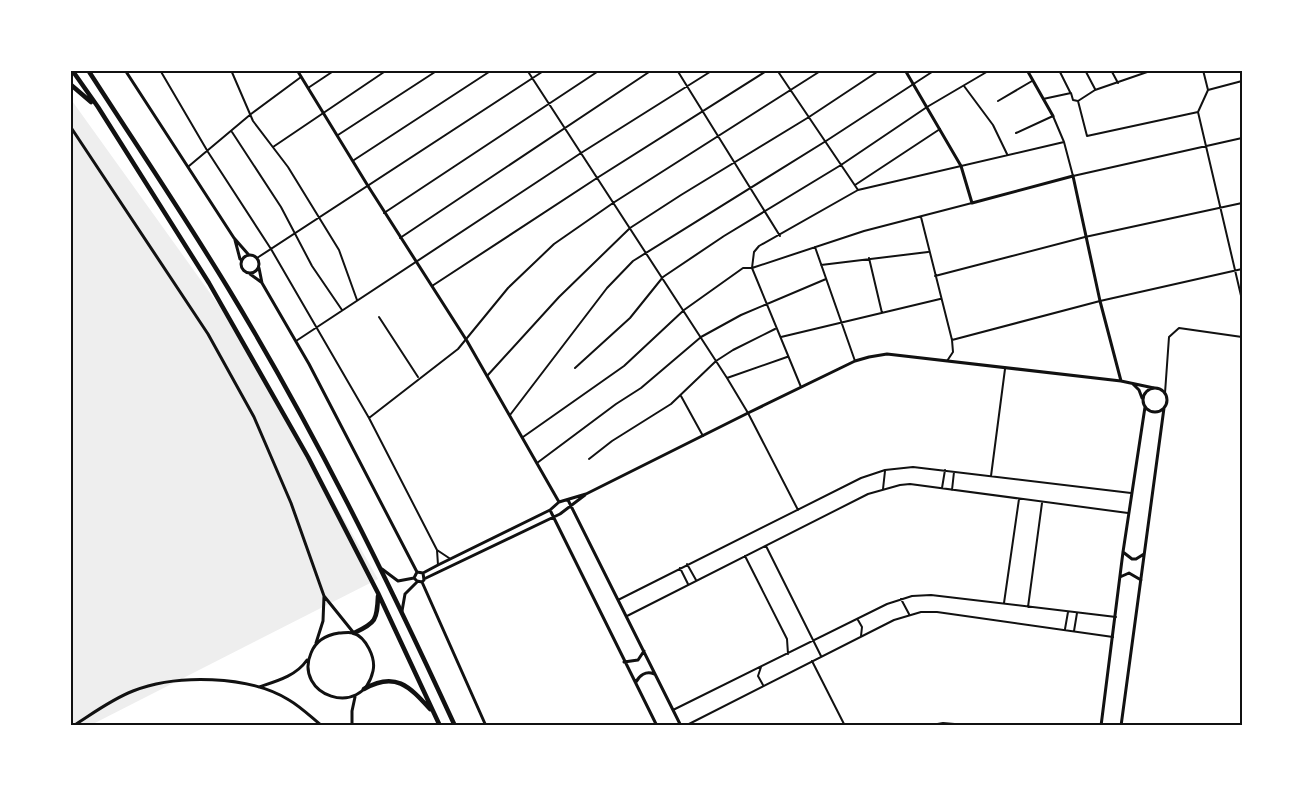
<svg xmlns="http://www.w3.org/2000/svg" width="1313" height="796" viewBox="0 0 1313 796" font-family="'Noto Sans',sans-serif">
  <rect width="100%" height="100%" fill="#fff"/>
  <!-- green -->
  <path fill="#eee" d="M70 98 233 325 378 579 89 726 70 725Z"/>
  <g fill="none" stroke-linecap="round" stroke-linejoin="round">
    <!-- minor -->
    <path stroke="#111" stroke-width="2" d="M160 70 208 152 271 249 369 418 437 550 438 565
      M231 70 253 121 288 167 339 250 357 300
      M527 70 727 378 748 413 798 510
      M677 70 780 236
      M777 70 858 190
      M1059 70 1070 92
      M1085 70 1095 89
      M1111 70 1118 83
      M1203 70 1208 90
      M964 86 993 125 1007 154
      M308 88 335 70
      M1208 90 1242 81
      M1043 99 1071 93 1073 100 1078 101 1087 136 1198 112
      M998 101 1032 81
      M1078 101 1095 90 1153 70
      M1198 112 1242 300
      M1198 112 1208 90
      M232 132 281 207 312 266 342 310
      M1016 133 1053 116 1064 142 1073 176 1242 138
      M338 135 438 70
      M273 147 387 70
      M354 160 492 70
      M189 166 251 114 301 77
      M855 185 940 129
      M384 213 600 70
      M921 217 952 340 953 352 947 361
      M400 238 652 70
      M815 247 855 361
      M257 258 545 70
      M869 258 882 313
      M821 265 928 252
      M935 276 1085 237 1242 203
      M432 286 597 178 768 70
      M379 317 418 377
      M781 337 940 299
      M952 340 1100 301 1242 269
      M296 341 581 153 713 70
      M575 368 630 318 663 277 724 236 841 165 927 107 990 70
      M487 376 559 297 630 228 681 195 809 117 880 70
      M727 378 787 357
      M801 387 752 268 754 252 759 246 858 190 1064 142
      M1165 393 1169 337 1179 328 1242 337
      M681 396 703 436
      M510 415 607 288 633 261 826 141 935 70
      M369 418 458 349 508 288 554 244 613 203 822 70
      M523 437 624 366 684 310 743 268H752L864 231 972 203
      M589 459 612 441 671 404 716 361 733 350 775 329
      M537 463 616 404 641 388 701 337 741 315 826 279
      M991 476 1005 369
      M942 488 945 470
      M883 489 885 471
      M952 490 954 472
      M766 546 821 656
      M437 550 449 558
      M745 556 787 639 788 654
      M687 564 696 580
      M680 568 688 584
      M901 599 909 614
      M618 600 861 478 885 470 913 467 1131 493
      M1004 603 1019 499
      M1028 607 1042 503
      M627 616 868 494 900 485 910 484 1128 513
      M858 620 862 627 861 636
      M1065 629 1068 612
      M1074 631 1077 613
      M812 661 845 726
      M761 667 758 676 763 685
      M673 710 887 604 912 596 931 595 1116 617
      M685 726 894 620 921 612H937L1113 637
      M926 726 943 723 978 726"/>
    <!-- tertiary -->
    <path stroke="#111" stroke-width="3" d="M125 70 234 238 248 254
      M297 70 368 186 467 341 559 502
      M905 70 961 166 972 203 1073 176 1100 301 1121 381
      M1027 70 1053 116
      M70 126 208 334 254 417 291 503 324 596 323 621 316 643
      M235 240 240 259
      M241 264a9 9 0 1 1 18 0a9 9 0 1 1-18 0Z
      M259 268 262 283 309 364 417 572
      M250 274 261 282
      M1133 384 1139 390 1142 398
      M1143 400a12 12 0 1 1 24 0a12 12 0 1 1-24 0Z
      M568 500 681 726
      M550 510 657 726
      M1123 552 1132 559H1136L1144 554
      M382 569 398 581 414 578
      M423 573 424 580 422 582 417 581 414 578 417 572 423 573 438 565 550 510 559 502 586 494 748 413 855 361 869 357 887 354 1121 381 1154 388
      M1120 577 1129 573 1141 580
      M426 578 560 514 585 495
      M422 582 486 726
      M324 596 353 632
      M402 611 405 594 417 582
      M339 633C343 633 349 632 353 633 366 637 376 658 373 671 362 720 293 695 311 653 316 640 326 635 339 633Z
      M624 662 638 660 644 651
      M636 682C639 676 646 670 654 674
      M259 687C277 681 296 676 307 660
      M73 726C92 714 112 699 133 691 176 674 249 675 289 700 301 707 311 717 322 726
      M352 726V711L355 697
      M1101 726 1123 552 1145 407
      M1121 726 1164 408"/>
    <!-- motorway -->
    <path stroke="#111" stroke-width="4.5" d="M72 70 98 107 209 283 308 457 378 593 440 726
      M88 70C135 143 183 214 228 288 313 428 386 576 455 726
      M70 84 91 102
      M354 633C376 623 377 620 378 596
      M364 689C395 671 409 686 430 709"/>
  </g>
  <!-- border -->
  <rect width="1313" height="796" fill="none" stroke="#ffffff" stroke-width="144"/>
  <rect x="72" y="72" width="1169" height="652" fill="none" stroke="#111" stroke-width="2"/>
</svg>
